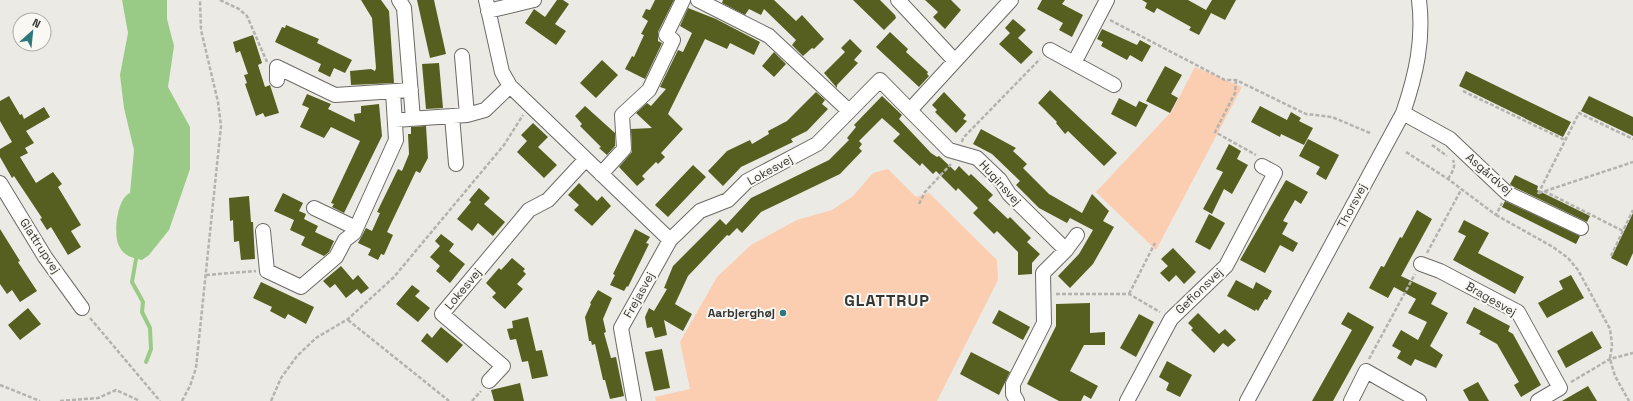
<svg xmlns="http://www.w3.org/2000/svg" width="1633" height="401" viewBox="0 0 1633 401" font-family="'Space Grotesk',sans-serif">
  <rect width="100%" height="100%" fill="#eceae5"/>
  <!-- green -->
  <path fill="#fbcdb1" d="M1195 67 1242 87 1156 250 1096 192 1172 111Z
    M888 169 916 197 929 193 997 260 998 280 937 401H656L655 397 690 389 680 342 717 277 751 245 797 220 832 210 853 196 873 173Z"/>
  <!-- water -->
  <path fill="#9acb86" d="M122 0H167V19L174 46 168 87 190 127V169L169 230 149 255 142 260C132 258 124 256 119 246 113 234 117 198 130 193L134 150 124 108 120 75 128 33Z"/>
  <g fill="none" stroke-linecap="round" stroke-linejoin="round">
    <!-- stream -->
    <path stroke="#9acb86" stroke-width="4" d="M136 259 132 282 143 302 142 312 150 328 151 349 146 362"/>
  </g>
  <!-- building -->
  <path fill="#575f20" d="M361 0H381L389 11 394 83 351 85 350 71 371 69 375 71 376 68 372 18Z
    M417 0H434L446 54 430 58Z
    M557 0H563L569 4 555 24 566 31 556 45 525 23 534 9 545 17Z
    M655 0H674L658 32V41L662 43 645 79 625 69 632 56 634 57 644 35 641 34 648 21 642 17 646 9 650 10Z
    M723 0H774L796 21 802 15 824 39 814 49 812 48 803 56 792 45 796 40 764 9 761 15 749 9 745 15 722 3Z
    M853 0H880L895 15 896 18 884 30Z
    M925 0H951L961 10 945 29 933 17 938 12Z
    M1042 0H1065L1062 4 1083 15 1072 37 1059 30 1063 23 1037 9Z
    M1142 0H1188L1206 10 1212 0H1236L1225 20 1211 13 1199 35 1189 30 1191 27 1157 8 1154 13 1145 8 1147 3Z
    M688 8 716 19 760 42 754 55 730 43 727 49 705 39 668 114 683 129 661 153 665 157 658 164 656 162 642 176 645 179 637 186 619 167 632 152 631 129 652 128 636 113 647 103 651 106 666 89 660 87 678 50 683 52 692 33 680 26Z
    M1013 19 1026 30 1018 38 1033 52 1021 64 999 44 1010 33 1005 28Z
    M286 25 319 39 317 43 352 60 345 73 334 68 330 77 318 71 321 64 275 42 282 27 285 28Z
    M1102 29 1137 45 1140 40 1151 46 1142 62 1130 55 1127 60 1101 46 1103 42 1097 39Z
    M890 32 908 49 906 52 928 72 927 74 929 76 919 87 876 47Z
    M253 35 262 63 258 65 265 87 270 85 279 113 265 117 263 113 256 116 245 84 247 83 244 75 248 74 240 51 236 53 233 42Z
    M850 39 862 51 854 60 858 63 837 85V88L824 73 845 52 841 48Z
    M774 52 786 64 774 77 762 66Z
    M602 60 618 75 596 98 580 83Z
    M439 63 443 108 426 109 422 64Z
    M1165 66 1182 75 1171 94 1178 98 1170 113 1146 101Z
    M1466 71 1571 122 1563 137 1459 86Z
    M1050 90 1117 153 1104 166 1068 131 1065 134 1056 123 1057 122 1038 103Z
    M816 92 825 100 822 104 828 109 807 131 791 139 793 142 741 167 723 186 708 171 727 151 750 140 752 144 769 134 768 131 787 121Z
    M944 92 966 115 963 119 967 121 956 133 935 112 937 110 932 105Z
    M307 94 331 104 328 109 355 122 354 114 361 113V106L379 104 382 136 344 213 332 207 334 204 331 203 360 141 331 127 324 138 300 127 309 108 302 105Z
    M9 96 20 115 22 114 24 119 44 107 50 117 26 131 34 143 25 148 28 153 20 157 36 183 53 172 62 184 58 187 81 225 71 231 81 247 68 255 51 227 47 230 40 219 42 218 14 176 12 178 0 157V149L12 142 0 121V101Z
    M882 96 902 115 899 119 931 153 937 157 939 156 955 171 959 166 969 176 971 174 993 195 988 200 1008 219 1010 217 1031 238 1027 242 1040 254 1032 263V274L1018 275V252L997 231 994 234 973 213 978 208 958 188 956 191 936 171 933 174 922 163 920 166 893 141 900 134 882 118 859 141 862 144 859 148 862 151 840 174 761 212 742 233 737 228 729 236 727 235 688 276 675 304 692 314 683 331 664 320 667 335 655 338 652 327 647 328 645 317 649 308 654 311 667 289 664 288 673 266 720 219 726 225 751 198 829 160 849 140 847 138 856 127 854 125Z
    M1589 96 1633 117V136L1581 111Z
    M1119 98 1136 107 1139 101 1148 105 1136 127 1111 114Z
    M585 106 615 133V146L607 155 599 148 601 147 580 126 582 124 575 116Z
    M1260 106 1287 120 1291 112 1301 118 1299 121 1313 128 1304 145 1281 134 1280 137 1251 122Z
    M533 123 548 137 538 147 557 165 544 178 517 152 527 141 521 135Z
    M426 126 428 158 420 173 416 171 387 232 393 235 384 255 381 254 378 260 368 255 371 249 358 243 366 228 372 231 380 213 377 212 398 169 402 171 409 154 408 134H411V127Z
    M981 129 1016 148 1013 151 1027 164 1023 168 1049 194 1082 213 1092 194 1109 211 1103 221 1114 227 1093 264 1070 288 1058 276 1079 254 1093 230 1070 218 1067 223 1039 208 1016 185 1020 181 992 154 973 144Z
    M1308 139 1339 155 1326 180 1316 174 1320 167 1299 156Z
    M1229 144 1241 151 1237 159 1248 165 1232 194 1224 189 1212 214 1203 209 1223 172 1216 169Z
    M693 165 706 177 668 217 655 205Z
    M1515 175 1538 186 1537 190 1590 216 1587 222 1512 186 1510 184Z
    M1286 180 1308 192 1301 204 1295 200 1283 221 1288 223 1282 234 1298 243 1293 252 1280 245 1265 273 1240 260Z
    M579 183 597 201 602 196 611 206 592 226 574 210 579 205 568 195Z
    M479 188 490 198 484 204 505 222 493 236 478 223 472 231 457 219 471 202 469 200Z
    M283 193 303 203 299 211 306 214 304 219 318 226 315 232 334 241 329 252 324 256 301 245 305 237 290 230 294 220 274 211Z
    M249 196 251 222H253L255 259 241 260 239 241 234 242 233 220 230 221 229 198Z
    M1505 201 1580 236 1576 244 1502 207Z
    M1417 210 1432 219 1401 276 1437 293 1431 304 1448 313 1430 346 1443 355 1436 368 1415 359 1411 366 1397 358 1401 351 1392 346 1401 330 1418 340 1427 322 1408 313 1416 299 1394 287 1388 298 1369 288 1381 266 1384 267 1400 237 1402 238Z
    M1633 213V253L1627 266 1611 258Z
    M1209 214 1225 223 1210 250 1195 242Z
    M1464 220 1489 233 1478 253 1524 277 1515 294 1453 260 1466 236 1458 232Z
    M0 229 20 261 18 262 37 291 20 302 12 290 7 294 0 284Z
    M635 229 650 237 646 243 649 244 628 287 627 286 624 291 610 285 615 275 613 274Z
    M441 234 454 244 449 251 465 264 450 283 436 271 440 266 430 257 440 246 435 241Z
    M1173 248 1196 272 1184 284 1176 275 1169 282 1160 273 1168 266 1161 259Z
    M512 258 525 269 523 271 526 274 517 284 523 289 505 309 492 297 496 293 486 283 499 268 501 270Z
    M341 266 353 280 358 275 369 288 361 294 357 289 346 298 335 284 330 288 323 281Z
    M1571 275 1584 298 1547 318 1538 303 1563 289 1559 281Z
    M1236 280 1253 289 1256 282 1272 291 1267 300 1265 299 1258 311 1256 309 1255 311 1227 296Z
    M261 282 314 307 306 324 288 314 285 319 270 311 272 307 253 298Z
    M412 285 420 291 415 296 430 308 418 322 396 304Z
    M598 290 612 298 603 319 606 332 604 333 611 358 616 357 624 396 610 399 605 380H603L595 344 592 345 591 341H589L585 317 591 304 590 303Z
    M1090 303V333L1105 332V345H1084L1070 371 1098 386 1091 399 1084 395 1081 401H1059L1027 384 1056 326V304Z
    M1474 307 1510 326 1508 331 1513 334 1541 385 1521 397 1514 385 1519 382 1497 344 1479 334 1481 331 1466 323Z
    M28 308 41 324 20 340 8 325Z
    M999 310 1030 327 1023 340 992 323Z
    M1348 312 1374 327 1333 401H1312L1352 330 1341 324Z
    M1198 313 1219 334 1225 329 1236 340 1228 347 1223 343 1214 353 1191 330 1193 328 1188 323Z
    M1139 314 1154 322 1136 357 1120 348Z
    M528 317 536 351 542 350 548 376 532 379 528 361 522 362 516 339 510 340 507 329 513 328 512 321Z
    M441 327 463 345 447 363 421 341 427 333 432 338Z
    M1592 331 1602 348 1566 368 1557 351Z
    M662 349 670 388 654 391 645 352Z
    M971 352 1010 372 999 395 960 374Z
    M1167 361 1192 375 1180 397 1166 390 1169 383 1159 377Z
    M1478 382 1489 401H1469L1463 390Z
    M520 383 524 401H494L491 390Z
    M1588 386 1597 401H1562Z"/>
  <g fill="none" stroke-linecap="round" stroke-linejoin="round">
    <defs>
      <path id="minor" d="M399 0 404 8 413 119
        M486 0 502 72 510 86 670 240 700 211 728 200 747 181 817 144 880 80 949 150 977 158 1000 180 1009 194 1066 250
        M698 0 769 36 849 111
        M898 0 954 60
        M488 11 534 0
        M1050 50 1114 85
        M462 56 467 115
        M1074 63 1107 0
        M277 80V67L335 95 411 90
        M911 109 1011 0
        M1403 113 1450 139 1507 193 1581 228
        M452 116 456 164
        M395 120 467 115 485 110 510 86
        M601 174 624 149 622 115 649 90 673 40 666 35 683 0
        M0 183 45 257 82 308
        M314 208 356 228
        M263 231 267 271 301 287 336 257 345 240 354 233 396 140 393 92
        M1421 264 1440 271 1518 312 1560 388 1538 401
        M489 381 503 366 442 314 529 210 548 200 586 159
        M634 401 621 328 670 240
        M1017 401 1013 394V384L1044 323 1043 273 1066 250 1077 235
        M1127 401 1171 319 1226 266 1275 173 1262 166
        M1247 401 1403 113C1416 75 1424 40 1419 0
        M1351 401 1366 371 1419 401"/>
    </defs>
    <!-- minor casing -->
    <use href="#minor" stroke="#6b6a65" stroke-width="16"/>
    <!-- path -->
    <path stroke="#b5b3af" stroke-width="2.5" stroke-dasharray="4 2" stroke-linecap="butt" d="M220 0 239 9 247 16 267 62
      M1110 20 1225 80H1236L1306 114 1332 117 1370 133
      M1236 80 1235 93 1215 132 1256 155
      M1463 91 1565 140
      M962 142 963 138 1040 59
      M1432 145 1447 156
      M1406 152 1448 179 1496 215 1502 203
      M1448 179C1452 172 1456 168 1453 160
      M1544 191 1623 231
      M1539 193 1633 162
      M1538 194 1579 113 1633 139
      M919 204 925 192 951 164
      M1496 215 1553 247 1568 258 1578 270 1610 329 1612 345 1610 359 1615 376 1629 401
      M1427 253 1461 190
      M1611 256 1633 210
      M206 275 256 271
      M1056 294H1129L1160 312
      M1129 294 1155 243
      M90 318 160 401
      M348 320 449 401
      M1369 359 1415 274
      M1571 382 1610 359 1633 353
      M0 385 40 401
      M60 401 98 398 116 390 140 401
      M182 401 190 386 196 368 221 126 218 102 201 30 200 0
      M271 401 281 378 297 356 316 338 348 319 394 277 504 145 523 115
      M472 401 481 391"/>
    <!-- minor -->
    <use href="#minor" stroke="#fff" stroke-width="14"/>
  </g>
  <!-- markers -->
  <circle fill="#2e787c" stroke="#f9f8f3" stroke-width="1.5" cx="783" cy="313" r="4"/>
  <g text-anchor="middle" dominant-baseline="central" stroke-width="4" stroke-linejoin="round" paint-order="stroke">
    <!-- street labels -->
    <g font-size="12" fill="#363634" stroke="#f9f8f3">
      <text transform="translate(770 170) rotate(-29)">Lokesvej</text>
      <text transform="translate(1489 174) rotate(41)">Asgårdvej</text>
      <text transform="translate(1000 183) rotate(48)">Huginsvej</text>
      <text transform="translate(1352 206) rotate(-62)">Thorsvej</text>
      <text transform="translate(40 246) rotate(57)">Glattrupvej</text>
      <text transform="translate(463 289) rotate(-50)">Lokesvej</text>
      <text transform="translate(1199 291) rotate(-44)">Gefionsvej</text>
      <text transform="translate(639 295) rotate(-61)">Frejasvej</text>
      <text transform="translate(1491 299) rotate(30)">Bragesvej</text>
    </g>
    <!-- poi labels -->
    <g font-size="12" font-weight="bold" fill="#363634" stroke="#f9f8f3" text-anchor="end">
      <text x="775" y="313">Aarbjerghøj</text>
    </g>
    <!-- district labels -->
    <g font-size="16" font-weight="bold" letter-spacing="1" fill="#363634" stroke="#f9f8f3">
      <text x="887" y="300">GLATTRUP</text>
    </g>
  </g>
  <!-- north arrow -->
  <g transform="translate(32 32) rotate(27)"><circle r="19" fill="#f9f8f3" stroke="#abaaa7"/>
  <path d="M0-3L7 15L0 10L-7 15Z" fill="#2e787c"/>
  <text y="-6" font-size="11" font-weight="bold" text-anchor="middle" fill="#363634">N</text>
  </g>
</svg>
